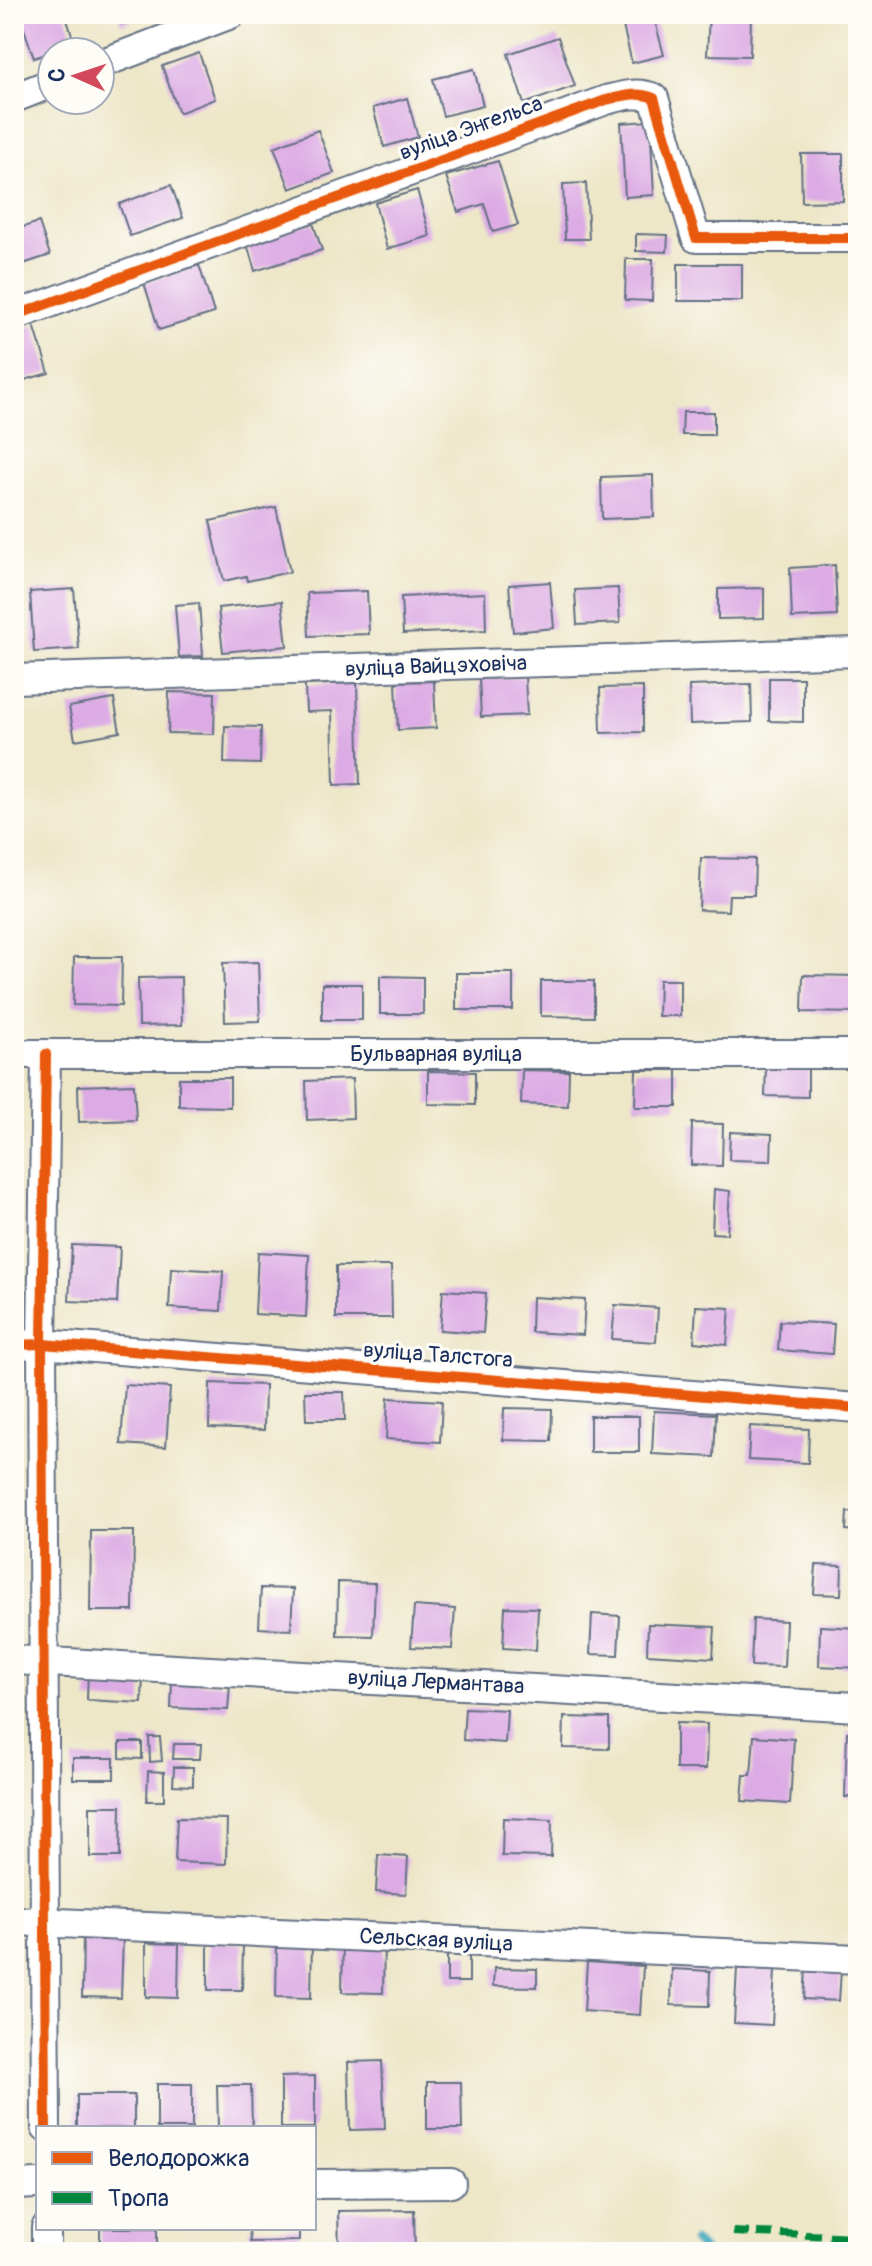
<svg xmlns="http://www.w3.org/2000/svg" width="872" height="2266" viewBox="0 0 872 2266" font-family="Pangolin,sans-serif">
  <rect width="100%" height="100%" fill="#fdfcf7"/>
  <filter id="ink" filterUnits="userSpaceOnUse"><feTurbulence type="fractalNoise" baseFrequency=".0125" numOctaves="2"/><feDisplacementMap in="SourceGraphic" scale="16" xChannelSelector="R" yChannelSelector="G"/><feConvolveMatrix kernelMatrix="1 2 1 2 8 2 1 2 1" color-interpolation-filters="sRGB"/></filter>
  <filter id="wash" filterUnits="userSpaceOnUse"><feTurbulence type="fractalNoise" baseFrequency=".006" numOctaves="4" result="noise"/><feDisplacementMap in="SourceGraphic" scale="32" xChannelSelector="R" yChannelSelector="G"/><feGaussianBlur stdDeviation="1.8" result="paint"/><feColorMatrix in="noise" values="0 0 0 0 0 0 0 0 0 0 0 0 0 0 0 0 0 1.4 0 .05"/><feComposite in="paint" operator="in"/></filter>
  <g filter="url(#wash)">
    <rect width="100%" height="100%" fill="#ede6c7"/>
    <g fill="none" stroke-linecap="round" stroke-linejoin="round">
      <!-- stream -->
      <path stroke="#3fa8bf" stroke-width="8" d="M694 2241 705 2252"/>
    </g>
    <g id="blocks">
      <!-- building -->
      <path fill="#dcaae4" d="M19 14H65L75 44 34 58Z
        M118 14H150V15L121 24Z
        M653 14 664 55 632 63 622 22Z
        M709 14H751L750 56 707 55Z
        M558 37 575 86 524 104 508 54Z
        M199 53 215 99 179 113 162 66Z
        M474 69 483 106 443 116 433 79Z
        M407 98 418 137 384 147 373 108Z
        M650 121 654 195 625 197 621 123Z
        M318 130 334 173 290 189 274 147Z
        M801 154H843V201L802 202Z
        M498 161 518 225 493 232 484 204 458 212 446 176Z
        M586 183 589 239H565L563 184Z
        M171 185 183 218 130 236 119 204Z
        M417 190 430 236 387 249 375 203Z
        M39 222 50 255 14 267V230Z
        M313 223 322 250 255 271 247 244Z
        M636 234 668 235 667 252 636 251Z
        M626 259H653L652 301 625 300Z
        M678 264H742V301H678Z
        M199 265 214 313 159 330 144 283Z
        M34 325 49 373 14 383V331Z
        M683 412H714V435H682Z
        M653 475 654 517 602 519 601 477Z
        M276 507 290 572 247 581 246 576 224 581 210 521Z
        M835 565 837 616 792 618 790 568Z
        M550 582 554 628 513 632 509 585Z
        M618 588 620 623 577 625 575 590Z
        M764 588V618L718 619V589Z
        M74 589 79 649 34 652 30 592Z
        M367 591 369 634 309 636 307 593Z
        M485 593 486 630 403 634 401 597Z
        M282 601 287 646 223 652 218 608Z
        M199 603 203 656 179 657 175 605Z
        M525 677 527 715 481 717 479 679Z
        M769 678H803V722L769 721Z
        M434 681 436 728 398 730 396 682Z
        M357 683 360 784 334 785 332 711 306 712 305 685Z
        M751 684 752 722 690 724 689 686Z
        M643 687V732L601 733 600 688Z
        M169 692 215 693 214 734 168 733Z
        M114 699 120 732 75 740 69 707Z
        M225 726 261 727 260 764 224 763Z
        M701 858 755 859 754 895H729L728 911 699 910Z
        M74 957H122L121 1006 73 1005Z
        M258 962 260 1021 225 1022 223 963Z
        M456 973H513V1010H456Z
        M803 975 858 976V1013L802 1012Z
        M380 976 423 977V1014H380Z
        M181 977 182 1025 139 1026 138 978Z
        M659 980H680V1016H658Z
        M541 981H594V1017L541 1016Z
        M322 984H362V1020H322Z
        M766 1065 808 1066V1097L765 1096Z
        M522 1070 569 1071 568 1106 521 1104Z
        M636 1070H677V1107H635Z
        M428 1071 475 1072V1105L428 1104Z
        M179 1078H230V1107L179 1106Z
        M352 1079 353 1118 307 1120 306 1081Z
        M134 1084 136 1120 79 1122 78 1086Z
        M692 1123 723 1124 722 1166 691 1165Z
        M730 1132 772 1134 771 1161 729 1160Z
        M714 1189 730 1191 727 1234 712 1233Z
        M72 1245 120 1247 117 1303 69 1301Z
        M258 1252 309 1255 306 1317 255 1314Z
        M336 1266H391L392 1318H336Z
        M171 1268 223 1271 221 1311 169 1308Z
        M443 1290 486 1293 483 1333 440 1330Z
        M532 1297 585 1300 583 1335 531 1332Z
        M615 1305 658 1308 656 1342 612 1339Z
        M696 1306 730 1308 727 1345 694 1342Z
        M780 1321 834 1324 832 1354 778 1350Z
        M210 1383 265 1385 264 1430 209 1428Z
        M125 1385 170 1388 166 1447 121 1444Z
        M305 1392H344L345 1420H306Z
        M388 1398 442 1401 440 1442 386 1439Z
        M504 1408 552 1409 551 1441 503 1440Z
        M654 1411 716 1414 714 1457 652 1454Z
        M590 1416H639V1452H590Z
        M750 1426 809 1429 808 1463 748 1460Z
        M847 1512 858 1513V1531L846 1530Z
        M91 1531H134L133 1611H90Z
        M816 1565 842 1566 841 1595 814 1594Z
        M338 1582 375 1583 373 1636 337 1635Z
        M261 1588 293 1589 291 1630 259 1628Z
        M414 1606 455 1609 452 1649 411 1647Z
        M505 1607 538 1608 536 1650 503 1648Z
        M592 1614 620 1616 618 1655 590 1654Z
        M753 1619 786 1621 784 1667 751 1666Z
        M648 1624 715 1627 713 1658 647 1654Z
        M820 1626 858 1628V1668L819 1666Z
        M88 1669 143 1672 142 1703 87 1700Z
        M172 1682 230 1684 228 1710 171 1708Z
        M465 1708 507 1710 505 1743 463 1740Z
        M564 1717 609 1718V1749L563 1748Z
        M676 1723 707 1724 706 1769H676Z
        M847 1732H858V1797H845Z
        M754 1736 794 1739 790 1804 742 1801 744 1775H751Z
        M149 1737H160L162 1761 150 1762Z
        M120 1742H142V1759L120 1758Z
        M174 1744H201L200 1759H173Z
        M73 1758H114V1779H73Z
        M174 1767H193V1786L173 1785Z
        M148 1771 164 1772V1801H147Z
        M90 1806H121L120 1857H90Z
        M177 1818 227 1819 226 1864 175 1862Z
        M503 1818 552 1820 551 1857 502 1856Z
        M378 1855 408 1857 406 1894 376 1892Z
        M83 1935 123 1936 121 1998 82 1997Z
        M277 1941H312L311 1998 276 1997Z
        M146 1943 179 1944 178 1998 146 1997Z
        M208 1943 243 1944 242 1990H208Z
        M343 1943 384 1944 383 1993 342 1992Z
        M447 1954H469V1982H447Z
        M587 1962 643 1966 640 2015 584 2011Z
        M494 1968 537 1969V1987L493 1986Z
        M737 1968 775 1970 772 2025 734 2023Z
        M672 1969 710 1971 709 2006 671 2005Z
        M806 1969 841 1970 839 2001 804 1999Z
        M382 2061 385 2129 350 2130 348 2062Z
        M315 2076V2128H281V2077Z
        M427 2082H461L462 2129H427Z
        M157 2084H192V2128H157Z
        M217 2085H251L252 2128H218Z
        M77 2095H134V2128H77Z
        M414 2210 415 2251 339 2252 338 2211Z
        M100 2228H157V2252H100Z
        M249 2228H299V2241L250 2242Z"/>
    </g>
  </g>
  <g filter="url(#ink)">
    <use href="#blocks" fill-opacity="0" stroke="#646f83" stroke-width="2"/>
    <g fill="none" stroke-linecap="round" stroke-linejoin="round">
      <defs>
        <path id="minor" d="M100 64 231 14
          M14 98 52 83
          M14 316 606 100C623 96 637 91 654 98L696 238H858
          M14 679 858 652
          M14 1054H858
          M14 1345 42 1344 858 1408
          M14 1660 858 1707
          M14 1921 858 1959
          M46 2128 42 1344 46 1054
          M314 2184 451 2183
          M14 2185 38 2184
          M46 2228V2252"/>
      </defs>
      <!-- minor casing -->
      <use href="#minor" stroke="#646f83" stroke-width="32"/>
      <!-- minor -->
      <use href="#minor" stroke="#fff" stroke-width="28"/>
      <!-- quiet -->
      <path stroke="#00873e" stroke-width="8" stroke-dasharray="16 8" stroke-linecap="butt" d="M733 2232 858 2237"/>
      <defs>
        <path id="cycleway" d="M14 316 606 100C623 96 637 91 654 98L696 238H858
          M14 1345 42 1344 858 1408
          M46 2128 42 1344 46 1054"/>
      </defs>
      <!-- cycleway casing -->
      <use href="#cycleway" stroke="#fdfcf7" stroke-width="15"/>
      <!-- cycleway -->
      <use href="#cycleway" stroke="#e8590c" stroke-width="10"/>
    </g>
  </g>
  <g text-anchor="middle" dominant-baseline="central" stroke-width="6" stroke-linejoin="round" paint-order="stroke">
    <!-- street labels -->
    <g font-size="22" fill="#1b2f5e" stroke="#fdfcf7">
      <text transform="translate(471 128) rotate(-20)">вуліца Энгельса</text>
      <text transform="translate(436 666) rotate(-2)">вуліца Вайцэховіча</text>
      <text x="436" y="1054">Бульварная вуліца</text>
      <text transform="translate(438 1355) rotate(4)">вуліца Талстога</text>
      <text transform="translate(436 1682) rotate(3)">вуліца Лермантава</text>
      <text transform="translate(436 1940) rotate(3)">Сельская вуліца</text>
    </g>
  </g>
  <!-- margin -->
  <rect width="872" height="2266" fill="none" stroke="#fdfcf7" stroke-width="48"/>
  <!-- legend -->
  <rect x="36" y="2126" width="280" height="104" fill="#fdfcf7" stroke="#a3aaba" stroke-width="2"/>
  <rect x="52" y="2152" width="40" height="12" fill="#e8590c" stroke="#a3aaba" stroke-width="2"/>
  <text x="108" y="2166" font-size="24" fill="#1b2f5e">Велодорожка</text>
  <rect x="52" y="2192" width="40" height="12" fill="#00873e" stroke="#a3aaba" stroke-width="2"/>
  <text x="108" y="2206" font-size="24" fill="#1b2f5e">Тропа</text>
  <!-- north arrow -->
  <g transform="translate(76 76) rotate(273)"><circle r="38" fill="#fdfcf7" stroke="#a3aaba" stroke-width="2"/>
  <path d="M0-6L14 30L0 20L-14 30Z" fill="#d1495b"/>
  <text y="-12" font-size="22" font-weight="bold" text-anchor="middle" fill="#1b2f5e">С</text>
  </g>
</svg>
